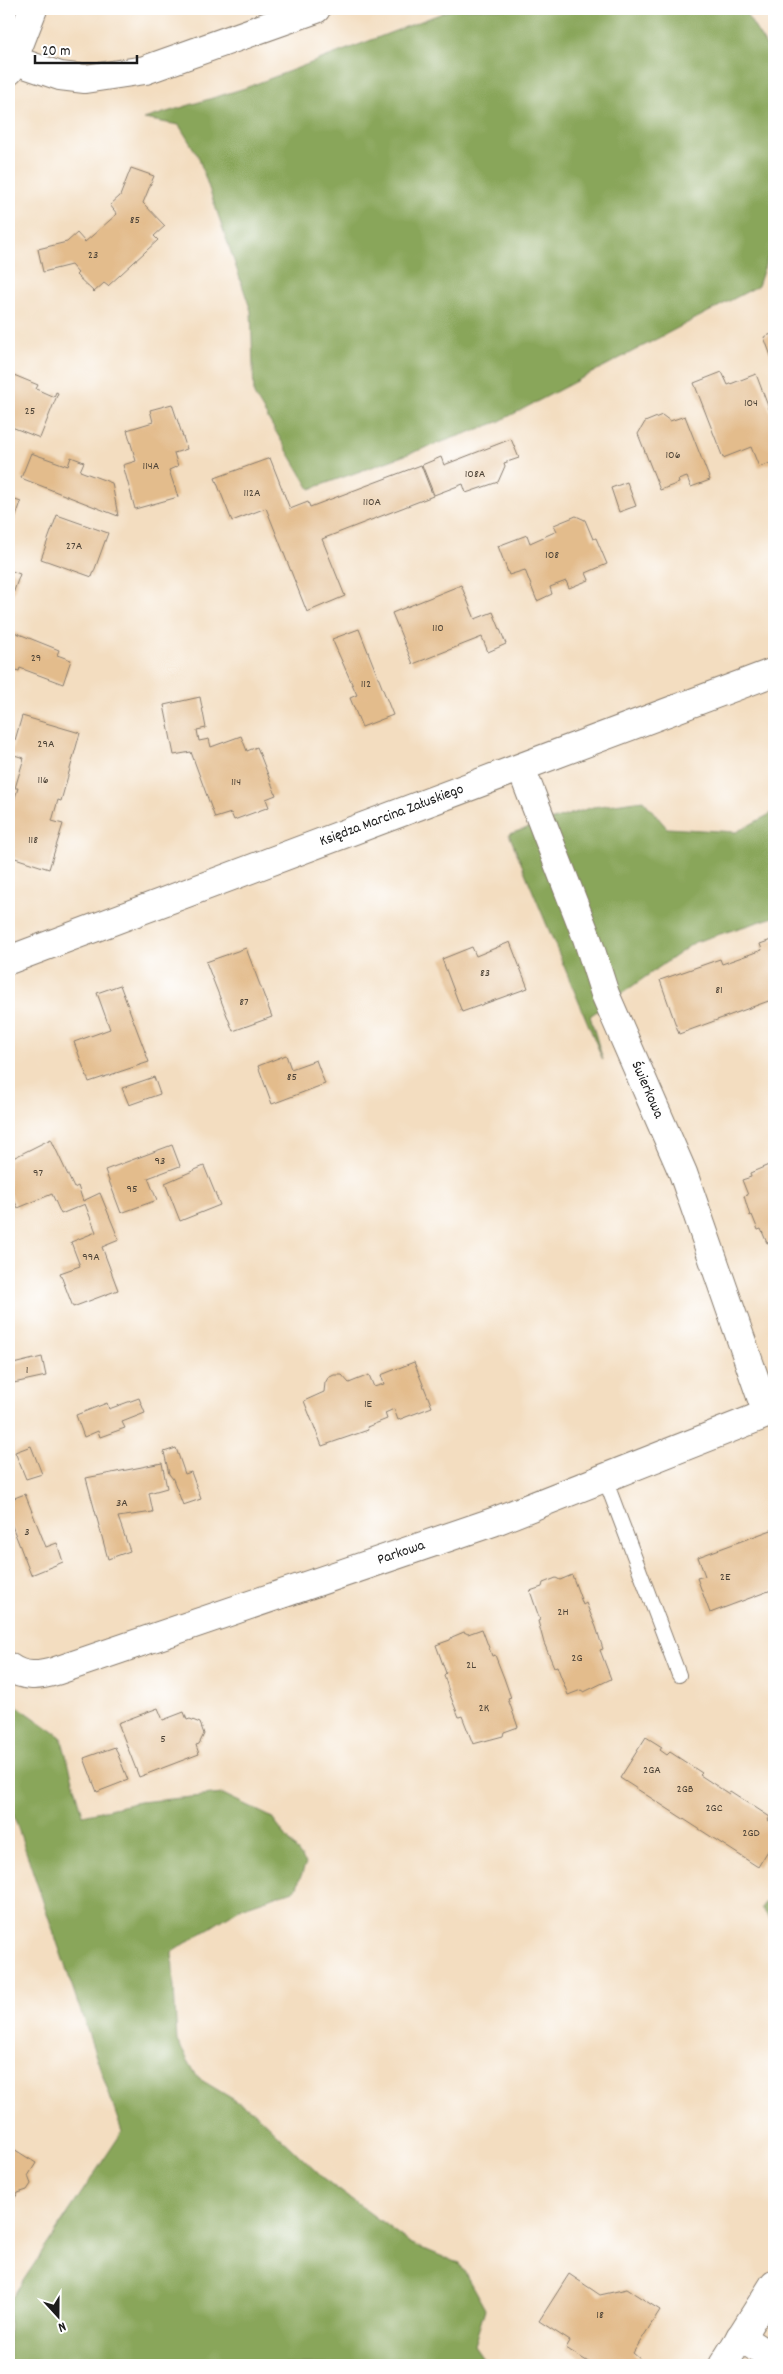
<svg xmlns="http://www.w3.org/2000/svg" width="783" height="2374" viewBox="0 0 783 2374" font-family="Dekko,sans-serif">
  <rect width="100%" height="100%" fill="#fff"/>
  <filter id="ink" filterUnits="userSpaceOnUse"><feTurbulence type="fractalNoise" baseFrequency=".02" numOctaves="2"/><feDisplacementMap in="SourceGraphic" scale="10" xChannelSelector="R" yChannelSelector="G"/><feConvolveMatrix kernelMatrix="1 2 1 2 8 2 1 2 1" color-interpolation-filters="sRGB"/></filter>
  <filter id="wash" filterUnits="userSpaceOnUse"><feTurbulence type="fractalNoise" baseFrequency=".0096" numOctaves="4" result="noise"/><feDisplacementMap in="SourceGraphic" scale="20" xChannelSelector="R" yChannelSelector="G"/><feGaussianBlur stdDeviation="1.12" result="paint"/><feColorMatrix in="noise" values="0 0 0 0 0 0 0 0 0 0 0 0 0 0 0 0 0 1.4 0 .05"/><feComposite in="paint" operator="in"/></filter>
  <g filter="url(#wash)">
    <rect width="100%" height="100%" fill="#f3ddc0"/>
    <!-- forest -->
    <path fill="#89a65a" stroke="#52613b" d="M453 9H743L774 58V239L758 286 498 422 310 489 254 395 251 311 198 156 179 125 144 119 245 88Z
      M643 800 667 828 736 832 774 812V917L695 942 590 1016 603 1060 509 834 593 807Z
      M9 1700 61 1737 83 1815 139 1802 223 1794 271 1817 306 1863 296 1889 241 1908 172 1952 177 2041 198 2078 253 2111 323 2178 410 2243 460 2264 485 2309 474 2345 488 2365H9V2302L122 2132 9 1802Z
      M774 1891V1923L761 1908Z"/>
    <g id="blocks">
      <!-- building -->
      <path fill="#e3bc8c" d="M131 168 154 176 143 203 165 226 154 236 158 240 108 286 104 283 94 292 76 275 78 273 71 265 43 272 38 249 67 242 77 233 85 242 117 214 110 205 120 196Z
        M774 333V364L764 337Z
        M722 372 728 385 756 374 774 422V462L759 467 751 447 723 458 694 383Z
        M9 373 38 385 36 389 54 397 56 392 58 393 40 438 9 426Z
        M172 404 187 449 174 453 178 466 169 470 178 497 135 509 123 465 136 461 127 430 153 422 150 410Z
        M662 415 670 421 685 416 710 480 691 487 687 477 678 480 679 483 660 490 638 434 645 422Z
        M511 439 519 458 504 463 505 466 498 482 466 493 463 484 434 495 422 465 441 457 444 465Z
        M31 453 68 466 71 457 84 462 80 471 112 483 118 516 21 478Z
        M270 458 290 509 308 502 310 507 421 465 433 496 322 539 345 596 307 612 266 508 232 521 215 478Z
        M627 482 636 506 619 512 611 488Z
        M9 498 21 502 9 536Z
        M57 515 108 533 92 577 41 559Z
        M576 516 585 520 593 539 596 538 607 564 586 573 589 580 569 588 566 581 550 587 552 594 537 601 525 570 509 575 498 546 527 535 530 543 557 531 554 525Z
        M9 570 20 574 9 605Z
        M461 585 475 619 493 612 506 644 488 652 482 637 413 664 392 613Z
        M359 629 393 715 362 727 350 698 357 695 332 639Z
        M9 630 59 650 57 655 71 660 63 684 20 668 19 671 9 667Z
        M200 697 206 728 197 730 199 741 209 739 211 747 241 736 247 751 257 747 276 795 266 799 269 807 234 820 231 813 215 818 191 752 174 755 164 705Z
        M22 716 80 733 61 801 58 800 52 821 63 824 49 869 9 856V807L12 808 18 788H15L24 758 11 754Z
        M774 939V999L679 1034 660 980 720 959 722 964 762 950 760 944Z
        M510 942 528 988 462 1012 442 959 472 947 476 956Z
        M246 948 272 1017 233 1031 206 962Z
        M120 985 149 1062 89 1082 74 1042 110 1029 97 993Z
        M286 1055 291 1069 316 1060 325 1084 272 1104 258 1066Z
        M154 1077 160 1094 129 1105 122 1088Z
        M51 1139 74 1188 78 1186 83 1201 100 1193 119 1240 102 1247 118 1290 73 1307 60 1273 80 1266 71 1242 96 1232 85 1204 61 1214 52 1194 18 1208 9 1190V1160Z
        M172 1145 180 1166 148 1178 157 1200 121 1213 105 1170Z
        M771 1164 774 1167V1241L767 1243 761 1229 758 1230 752 1215 750 1216 744 1196 748 1195 742 1180 751 1177 750 1173Z
        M204 1166 220 1205 180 1221 165 1183Z
        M42 1357 46 1376 9 1384V1365Z
        M414 1362 432 1407 398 1420 394 1409 385 1413 387 1419 367 1427 368 1430 322 1446 304 1401 324 1392 325 1383 328 1378 334 1375H342L349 1383 369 1375 374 1387 384 1384 381 1375Z
        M139 1398 145 1413 122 1422 125 1428 100 1437 98 1431 84 1437 76 1415 107 1403 109 1409Z
        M31 1446 42 1474 26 1479 15 1452Z
        M176 1448 185 1474 191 1472 201 1499 183 1505 173 1479 169 1474 164 1452Z
        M162 1463 167 1488 149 1493 153 1512 118 1517 130 1551 108 1559 86 1478Z
        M25 1494 46 1547 57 1543 63 1562 31 1575 9 1518V1500Z
        M774 1529V1589L710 1613 697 1578 705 1576 698 1557Z
        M572 1575 583 1605 586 1603 596 1627 603 1649 600 1650 611 1679 584 1692 581 1690 568 1695 557 1666 554 1667 544 1643 538 1621 540 1620 530 1591 542 1587 543 1583 556 1578 560 1580Z
        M482 1629 492 1656 495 1655 504 1678 511 1698 508 1699 518 1727 504 1732 503 1736 473 1744 462 1716 459 1717 450 1695 444 1675 446 1673 436 1645 450 1640 452 1637 464 1632 468 1634Z
        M158 1708 163 1720 184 1712 187 1720 190 1719 200 1723 204 1734 199 1744 196 1745 199 1754 139 1777 118 1723Z
        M646 1737 662 1747 660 1750 667 1755 670 1752 702 1773 700 1775 729 1794 730 1791 770 1817 768 1820 774 1824V1841L758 1867 620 1778Z
        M115 1747 128 1780 97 1792 84 1758Z
        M9 2146 36 2163 28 2176 31 2184 27 2190 18 2193 9 2207Z
        M569 2274 600 2295 627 2289 660 2310 633 2353 640 2359 636 2365H593L566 2348 570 2341 539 2321Z"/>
    </g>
  </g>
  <g filter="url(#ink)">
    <use href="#blocks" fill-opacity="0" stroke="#887c6e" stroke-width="1"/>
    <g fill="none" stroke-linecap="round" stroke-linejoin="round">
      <defs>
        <path id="service" d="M605 1479 679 1675"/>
        <g id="minor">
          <path id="s1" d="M521 768 587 938 605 994 683 1173 767 1414"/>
          <path id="s2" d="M9 1667C24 1678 40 1676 56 1671L493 1522 774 1411"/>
          <path d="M740 2337 774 2359"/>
          <path d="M723 2365 774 2284"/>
        </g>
        <g id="tertiary">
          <path d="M13 60 60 76 85 79 145 70 316 9"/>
          <path d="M9 71 33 9"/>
          <path id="s3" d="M9 960 774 672"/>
        </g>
      </defs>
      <!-- service casing -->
      <use href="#service" stroke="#887c6e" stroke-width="16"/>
      <!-- minor casing -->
      <use href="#minor" stroke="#887c6e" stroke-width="30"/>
      <!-- tertiary casing -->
      <use href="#tertiary" stroke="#887c6e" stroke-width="30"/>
      <!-- service -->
      <use href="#service" stroke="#fff" stroke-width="14"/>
      <!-- minor -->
      <use href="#minor" stroke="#fff" stroke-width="28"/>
      <!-- tertiary -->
      <use href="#tertiary" stroke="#fff" stroke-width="28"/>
    </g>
  </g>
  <g text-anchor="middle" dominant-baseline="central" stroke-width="4.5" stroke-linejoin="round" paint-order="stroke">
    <!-- number labels -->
    <g font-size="12" fill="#4e4438">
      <text x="135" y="220">85</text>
      <text x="93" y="255">23</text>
      <text x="751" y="403">104</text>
      <text x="30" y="411">25</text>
      <text x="673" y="455">106</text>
      <text x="151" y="466">114A</text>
      <text x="475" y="474">108A</text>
      <text x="252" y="493">112A</text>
      <text x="372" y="502">110A</text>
      <text x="74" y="546">27A</text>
      <text x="552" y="555">108</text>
      <text x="438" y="628">110</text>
      <text x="36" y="658">29</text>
      <text x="366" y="684">112</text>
      <text x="46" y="744">29A</text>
      <text x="43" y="780">116</text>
      <text x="236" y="782">114</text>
      <text x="33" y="840">118</text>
      <text x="485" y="973">83</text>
      <text x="719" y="990">81</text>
      <text x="244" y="1002">87</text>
      <text x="292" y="1077">85</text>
      <text x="160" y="1161">93</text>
      <text x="38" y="1173">97</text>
      <text x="132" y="1189">95</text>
      <text x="91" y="1257">99A</text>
      <text x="27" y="1370">1</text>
      <text x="368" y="1404">1E</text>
      <text x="122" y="1503">3A</text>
      <text x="27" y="1532">3</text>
      <text x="725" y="1577">2E</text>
      <text x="563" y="1612">2H</text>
      <text x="577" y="1658">2G</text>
      <text x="471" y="1665">2L</text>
      <text x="484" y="1708">2K</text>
      <text x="163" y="1739">5</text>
      <text x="652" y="1770">2GA</text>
      <text x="685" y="1789">2GB</text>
      <text x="714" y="1808">2GC</text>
      <text x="751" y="1833">2GD</text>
      <text x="600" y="2315">18</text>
    </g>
    <!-- street labels -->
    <g font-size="15" fill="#1c1c1c" stroke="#fff">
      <text stroke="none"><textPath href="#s3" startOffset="409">Księdza Marcina Załuskiego</textPath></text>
      <text stroke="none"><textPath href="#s1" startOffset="346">Świerkowa</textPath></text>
      <text stroke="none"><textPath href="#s2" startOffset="414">Parkowa</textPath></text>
    </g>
  </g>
  <!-- margin -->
  <rect width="783" height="2374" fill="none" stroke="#fff" stroke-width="30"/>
  <!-- north arrow -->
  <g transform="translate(58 2316) rotate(159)" stroke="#ffffff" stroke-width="4" paint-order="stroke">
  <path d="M0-4L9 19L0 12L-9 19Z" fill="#1c1c1c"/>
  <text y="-8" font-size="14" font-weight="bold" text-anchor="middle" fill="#1c1c1c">N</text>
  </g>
  <!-- scale -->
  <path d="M35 55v8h102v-8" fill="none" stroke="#1c1c1c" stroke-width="2.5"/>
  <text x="42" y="55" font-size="15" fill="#1c1c1c" stroke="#ffffff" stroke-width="4" paint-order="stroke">20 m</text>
</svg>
